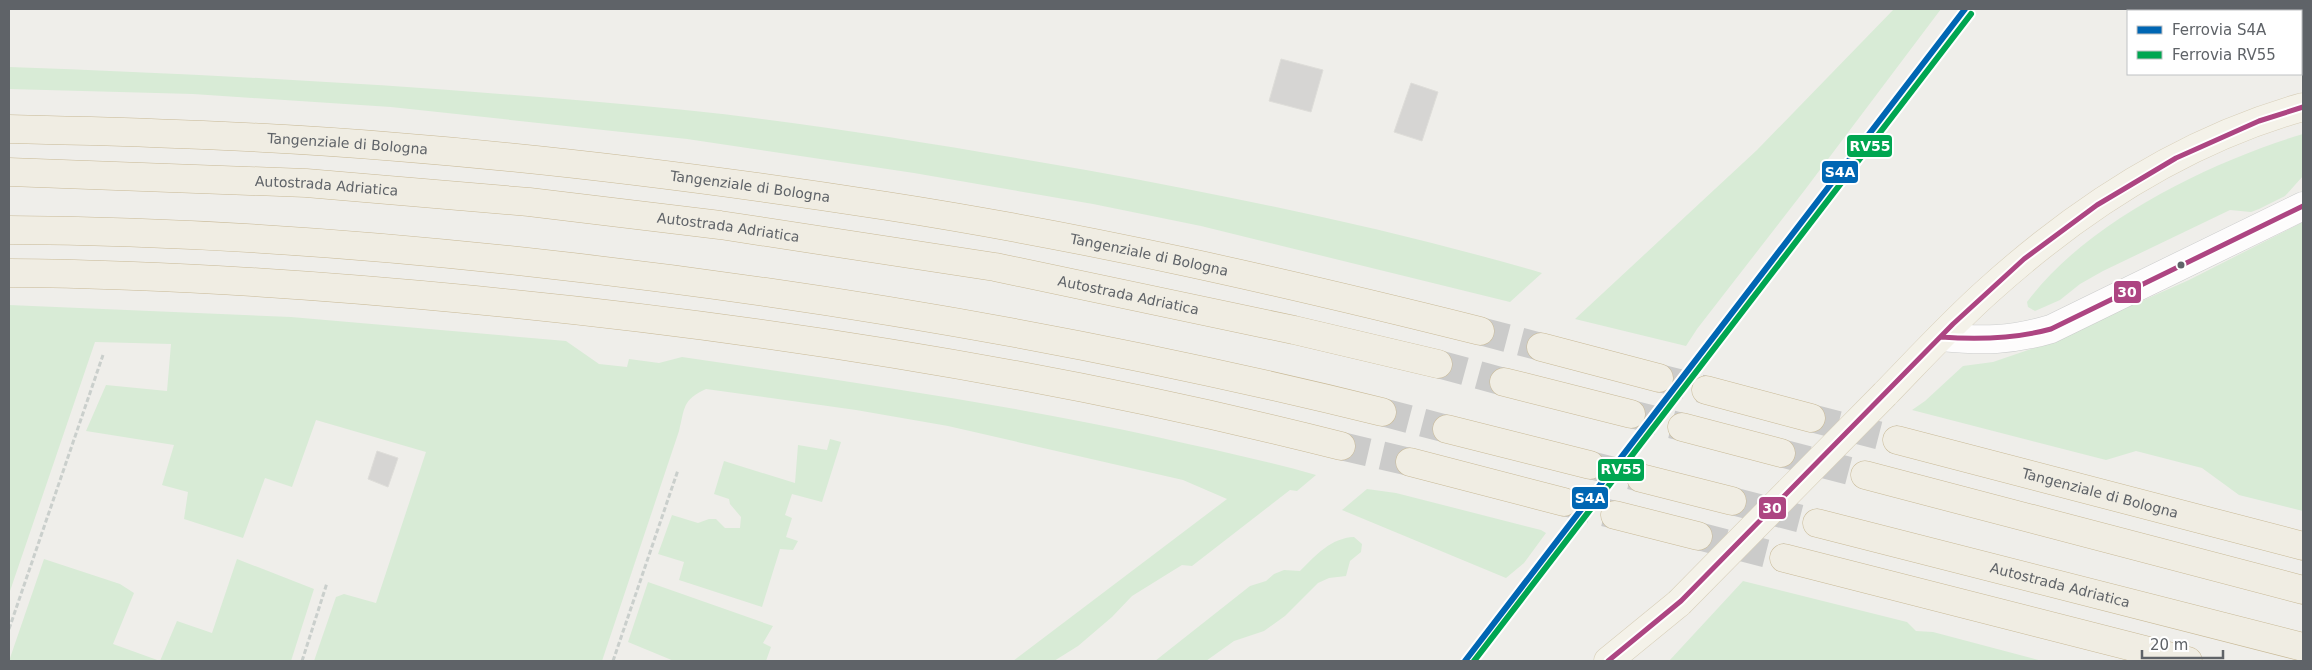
<svg xmlns="http://www.w3.org/2000/svg" width="2312" height="670" viewBox="0 0 2312 670" font-family="'DejaVu Sans',sans-serif">
  <rect width="100%" height="100%" fill="#efeeea"/>
  <!-- green -->
  <path fill="#d8ebd6" d="M1894 9H1941L1804 191 1697 329 1686 346 1575 319 1757 150Z
    M9 67C234 75 460 88 685 110 820 124 953 147 1086 170 1239 198 1392 229 1542 273L1510 302 1201 226 1093 204 914 173 687 139 391 107 193 94 9 89Z
    M2303 134V176L2285 196 2259 209 2251 212 2230 210 2103 271 2080 284 2060 300 2035 311 2028 307 2027 302C2086 222 2210 162 2303 134Z
    M2303 222V511L2239 495 2202 468 2136 451 2106 460 1912 410 1925 401 1963 366 1993 362 2040 346 2189 280Z
    M9 305 291 317 566 341 599 364 627 367 629 359 659 363 682 357C841 380 1000 403 1157 437 1210 449 1263 460 1316 475L1297 491 1290 490 1192 566 1182 565 1132 596 1112 617 1078 646 1054 661H1013L1227 499 1183 480 948 426 856 410 706 389C682 400 685 408 679 431L602 661H314L336 597 344 594 376 603 426 452 316 420 292 487 265 478 243 538 184 519 188 492 162 485 174 445 86 431 106 385 167 391 171 344 95 342 9 594Z
    M830 439 841 442 822 502 792 494 785 515 792 518 786 537 798 541 793 550 780 549 762 607 679 580 684 562 658 554 672 515 698 523 709 519H716L725 528H740L741 517 730 504 729 499 714 494 724 461 795 483 798 445 827 450Z
    M1367 489 1396 493 1541 530 1546 533 1524 563 1506 578 1342 510Z
    M1354 537 1362 544 1361 552 1350 561 1346 576 1329 578 1318 583 1285 616 1264 631 1234 641 1206 661H1155L1250 586 1266 581 1274 574 1284 570 1300 571C1316 555 1331 538 1354 537Z
    M44 559 120 584 134 593 113 644 160 661H9Z
    M237 559 314 589 291 661H160L177 621 212 633Z
    M1743 581 1907 622 1916 631 1933 632 2042 661H1669Z
    M648 582 773 626 763 643 771 647 766 661H674L628 642Z"/>
  <!-- building -->
  <path fill="#d6d5d3" stroke="#deddd9" d="M1281 59 1323 70 1311 112 1269 101Z
    M1411 83 1438 92 1422 141 1394 132Z
    M377 451 398 458 388 487 368 479Z"/>
  <g fill="none" stroke-linecap="round" stroke-linejoin="round">
    <!-- highway-tunnel -->
    <path stroke="#cbcbca" stroke-width="28" stroke-dasharray="28 14" stroke-linecap="butt" d="M1480 331 1541 347
      M1438 364 1504 382
      M1659 378 1706 390
      M1382 412 1447 429
      M1631 414 1682 427
      M1811 418 1897 440
      M1341 446 1410 462
      M1781 453 1865 475
      M1590 465 1641 478
      M1732 501 1817 523
      M1564 502 1615 515
      M1698 536 1784 558"/>
    <defs>
      <path id="minor" d="M1941 337C1982 341 2011 341 2051 329L2303 206"/>
      <path id="major" d="M1885 394C1919 359 1953 322 1989 290 2080 208 2185 140 2303 107
        M1608 661 1679 603"/>
      <g id="highway">
        <path id="s1" d="M9 129C138 132 268 136 397 147 561 160 725 181 887 206 1087 237 1284 282 1480 331"/>
        <path id="s2" d="M9 172 306 183 529 202 720 225 995 267 1294 330 1438 364"/>
        <path d="M9 230C188 231 367 244 545 264 827 295 1106 344 1382 412"/>
        <path d="M9 273C164 274 320 285 475 300 766 328 1057 374 1341 446"/>
        <path d="M1541 347 1659 378"/>
        <path d="M1504 382 1631 414"/>
        <path d="M1706 390 1811 418"/>
        <path d="M1682 427 1781 453"/>
        <path d="M1447 429 1590 465"/>
        <path id="s3" d="M1897 440 2303 546"/>
        <path d="M1410 462 1564 502"/>
        <path d="M1865 475 2303 590"/>
        <path d="M1641 478 1732 501"/>
        <path d="M1615 515 1698 536"/>
        <path id="s4" d="M1817 523 2303 647"/>
        <path d="M1784 558 2188 661"/>
      </g>
    </defs>
    <!-- minor casing -->
    <use href="#minor" stroke="#cbcccc" stroke-width="29"/>
    <!-- major casing -->
    <use href="#major" stroke="#d7ceb8" stroke-width="29"/>
    <!-- highway casing -->
    <use href="#highway" stroke="#c8b996" stroke-width="29"/>
    <!-- path -->
    <path stroke="#cacfcc" stroke-width="3" stroke-dasharray="5 2.5" stroke-linecap="butt" d="M9 629 103 355
      M302 661 327 583
      M613 661 678 470"/>
    <!-- minor -->
    <use href="#minor" stroke="#fdfcfc" stroke-width="28"/>
    <!-- major -->
    <use href="#major" stroke="#f4f2e9" stroke-width="28"/>
    <!-- highway -->
    <use href="#highway" stroke="#f0ede3" stroke-width="28"/>
    <defs>
      <path id="major-bridge" d="M1679 603 1885 394"/>
    </defs>
    <!-- major-bridge casing -->
    <use href="#major-bridge" stroke="#d7ceb8" stroke-width="29" stroke-linecap="butt"/>
    <!-- major-bridge -->
    <use href="#major-bridge" stroke="#f4f2e9" stroke-width="28"/>
    <defs>
      <path id="bus-1" d="M1941 337C1979 340 2014 339 2051 329L2303 206
        M1608 661 1681 601 1953 324 2024 259 2097 205 2176 158 2259 121 2303 107"/>
    </defs>
    <!-- bus-1 casing -->
    <use href="#bus-1" stroke="#fff" stroke-width="9"/>
    <!-- bus-1 -->
    <use href="#bus-1" stroke="#ad4582" stroke-width="5"/>
    <defs>
      <path id="rail-1" d="M1465 661 1965 9"/>
      <path id="rail-2" d="M1474 661 1971 14"/>
    </defs>
    <!-- rail-1 casing -->
    <use href="#rail-1" stroke="#fff" stroke-width="10"/>
    <!-- rail-2 casing -->
    <use href="#rail-2" stroke="#fff" stroke-width="10"/>
    <!-- rail-1 -->
    <use href="#rail-1" stroke="#0066b3" stroke-width="6"/>
    <!-- rail-2 -->
    <use href="#rail-2" stroke="#00a651" stroke-width="6"/>
  </g>
  <!-- markers -->
  <circle fill="#5f6368" stroke="#fff" stroke-width="2" cx="2181" cy="265" r="4.5"/>
  <g text-anchor="middle" dominant-baseline="central" stroke-width="5" stroke-linejoin="round" paint-order="stroke">
    <!-- street labels -->
    <g font-size="14" fill="#5f6368" stroke="#fff">
      <text stroke="none"><textPath href="#s1" startOffset="339">Tangenziale di Bologna</textPath></text>
      <text stroke="none"><textPath href="#s2" startOffset="318">Autostrada Adriatica</textPath></text>
      <text stroke="none"><textPath href="#s1" startOffset="744">Tangenziale di Bologna</textPath></text>
      <text stroke="none"><textPath href="#s2" startOffset="722">Autostrada Adriatica</textPath></text>
      <text stroke="none"><textPath href="#s1" startOffset="1149">Tangenziale di Bologna</textPath></text>
      <text stroke="none"><textPath href="#s2" startOffset="1128">Autostrada Adriatica</textPath></text>
      <text stroke="none"><textPath href="#s3" startOffset="210">Tangenziale di Bologna</textPath></text>
      <text stroke="none"><textPath href="#s4" startOffset="251">Autostrada Adriatica</textPath></text>
    </g>
  </g>
  <g stroke="#fff" stroke-width="2">
    <rect x="1846" y="134" width="47" height="24" rx="5" fill="#00a651"/>
    <rect x="1821" y="160" width="38" height="24" rx="5" fill="#0066b3"/>
    <rect x="2113" y="280" width="29" height="24" rx="5" fill="#ad4582"/>
    <rect x="1597" y="458" width="48" height="24" rx="5" fill="#00a651"/>
    <rect x="1571" y="486" width="38" height="24" rx="5" fill="#0066b3"/>
    <rect x="1758" y="496" width="29" height="24" rx="5" fill="#ad4582"/>
  </g>
  <g font-size="14" text-anchor="middle" font-weight="bold" fill="#fff">
    <text x="1870" y="151">RV55</text>
    <text x="1840" y="177">S4A</text>
    <text x="2127" y="297">30</text>
    <text x="1621" y="474">RV55</text>
    <text x="1590" y="503">S4A</text>
    <text x="1772" y="513">30</text>
  </g>
  <!-- border -->
  <rect width="2312" height="670" fill="none" stroke="#5f6368" stroke-width="20"/>
  <!-- legend -->
  <rect x="2127" y="10" width="175" height="65" fill="#ffffff" stroke="#bfc1c3"/>
  <rect x="2137" y="26" width="25" height="8" fill="#0066b3" stroke="#bfc1c3"/>
  <text x="2172" y="35" font-size="15" fill="#5f6368">Ferrovia S4A</text>
  <rect x="2137" y="51" width="25" height="8" fill="#00a651" stroke="#bfc1c3"/>
  <text x="2172" y="60" font-size="15" fill="#5f6368">Ferrovia RV55</text>
  <!-- scale -->
  <path d="M2142 650v8h81v-8" fill="none" stroke="#5f6368" stroke-width="2.5"/>
  <text x="2150" y="650" font-size="15" fill="#5f6368" stroke="#ffffff" stroke-width="4" paint-order="stroke">20 m</text>
</svg>
